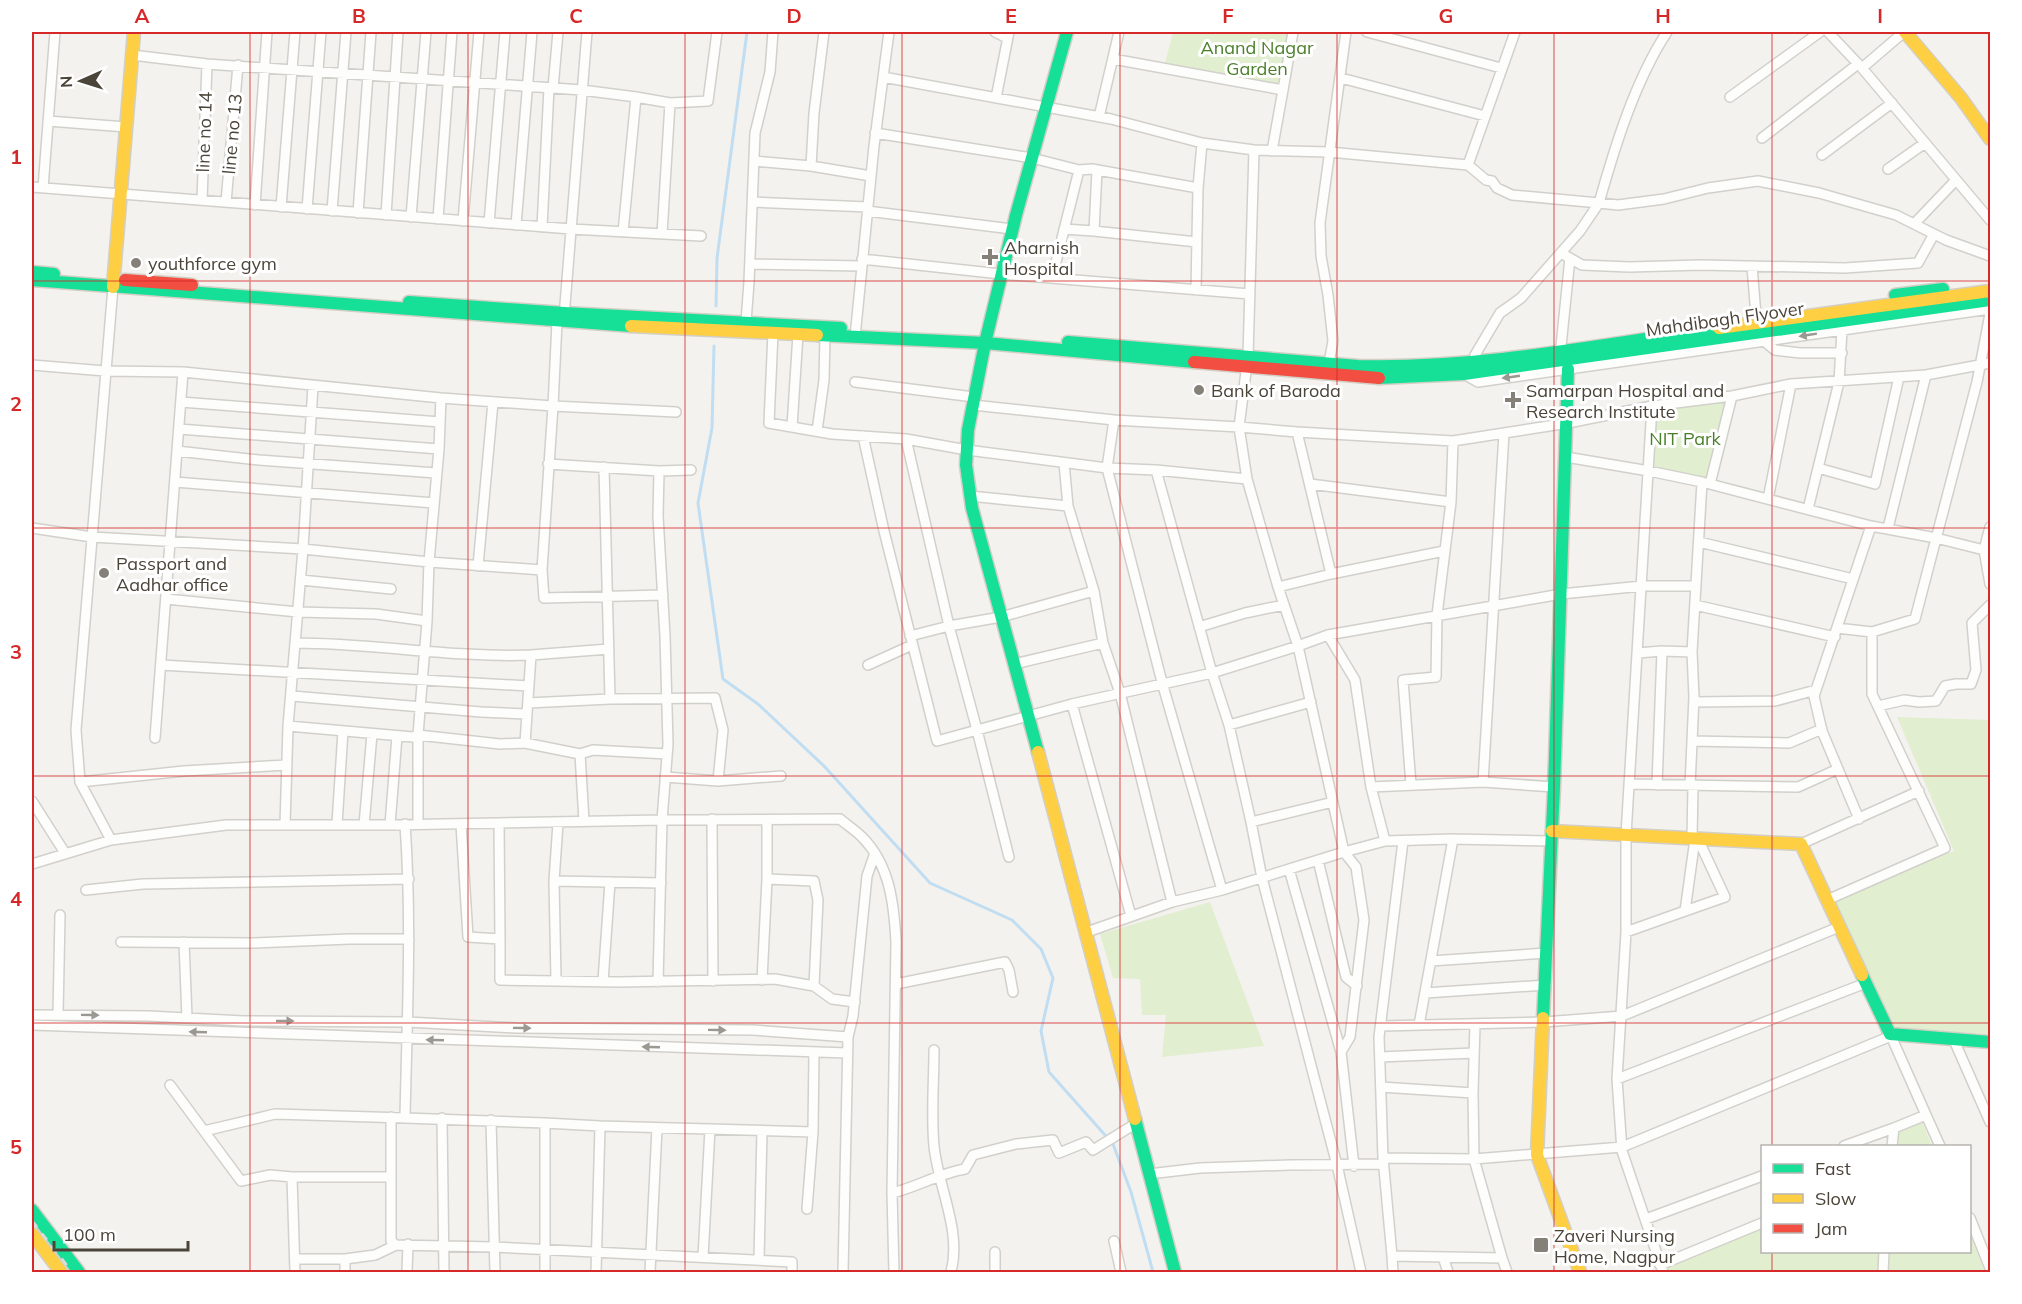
<svg xmlns="http://www.w3.org/2000/svg" width="2022" height="1304" viewBox="0 0 2022 1304" font-family="Mulish,sans-serif">
  <rect width="100%" height="100%" fill="#f4f2ee"/>
  <!-- green -->
  <path fill="#e1eecf" d="M1173 32H1292L1283 90 1164 67Z
    M1732 396 1710 484 1649 471 1652 406Z
    M1897 717 1990 720V1034L1889 1028 1831 901 1954 851Z
    M1210 902 1264 1046 1162 1057 1166 1015H1142L1140 979 1113 978 1100 934Z
    M1920 1117 1932 1146H1888V1135Z
    M1762 1229V1252H1879L1877 1272H1664L1662 1266Z
    M1970 1235 1985 1272H1884L1885 1252H1970Z"/>
  <g fill="none" stroke-linecap="round" stroke-linejoin="round">
    <!-- stream -->
    <path stroke="#c0ddf1" stroke-width="3" d="M716 306 717 258 747 32
      M714 346 712 428 698 503 723 679 758 704 824 766 930 883 1012 920 1041 949 1053 978 1041 1031 1049 1072 1113 1144 1131 1192 1153 1272"/>
    <defs>
      <path id="street" d="M824 32 814 113 811 166 871 176
        M995 32 1007 38
        M1367 32 1501 68
        M1515 32 1468 165 1329 152 1254 150 1248 356 1239 427 1247 479 1278 587 1298 646 1328 635 1561 594 1642 586H1696
        M1828 32 1862 68
        M1904 32 1862 68 1990 220
        M132 55 207 64 582 90 636 97 623 232
        M1113 59 1283 90 1293 32
        M883 77 1111 119 1202 143 1254 150
        M1341 78 1485 116
        M553 88 558 32
        M636 97 670 103 708 101 717 32
        M1730 97 1820 32
        M996 98 1009 32
        M1099 117 1119 32
        M48 121 126 127
        M875 133 1032 158 1079 170 1052 278
        M1762 138 1858 64
        M1272 151 1283 90
        M1822 155 1892 103
        M754 161 811 166
        M1468 165 1486 180 1492 181 1497 188 1512 195 1599 203C1615 146 1635 81 1667 32
        M1888 169 1925 143
        M1079 170 1092 169 1198 188
        M1097 170 1094 231 1197 242
        M32 187 571 229 701 236
        M43 188 55 32
        M202 200 207 64
        M226 202 238 65
        M753 202 868 207
        M255 205 267 32
        M281 207 295 32
        M307 209 321 32
        M332 211 346 32
        M867 211 1012 229
        M358 213 371 32
        M386 215 398 32
        M411 217 426 32
        M438 219 452 32
        M463 221 479 32
        M489 223 505 32
        M1914 224 1956 180
        M516 225 532 32
        M542 227 549 88
        M1064 229 1094 231
        M662 234 670 103
        M1561 253 1582 265 1629 267 1701 265 1845 268 1918 263 1934 234
        M862 259 1001 274 1250 294
        M750 264 862 266
        M1752 266 1756 316
        M1196 290 1198 188 1202 143
        M564 317 587 32
        M746 322 749 282 755 133 770 72 773 32
        M773 333 769 423 832 434 906 439 967 450 1107 468 1114 420 1239 427 1297 432 1331 574
        M855 337 874 146 889 32
        M1764 341 1775 350 1800 353H1842
        M1561 346 1570 258
        M1475 355 1500 313 1521 298 1580 231 1599 203 1618 205 1664 199 1708 188 1758 181 1819 193 1896 215 1946 240 1990 256
        M32 365 105 371 183 372 441 398 553 406 557 322
        M1328 368 1333 341 1328 295 1321 256 1320 223 1346 32
        M1464 374 1478 382 1990 309
        M855 382 974 397
        M441 398 439 449 429 562 542 570 553 406 676 412
        M181 402 440 422
        M973 405 1114 420
        M792 427 798 334
        M179 429 439 449
        M817 431 824 380 825 335
        M1297 432 1453 441 1568 423 1652 406
        M863 436 884 531 937 741 1072 704 1212 673 1298 646 1344 852 1222 890 1172 902 1087 932
        M906 439 949 626 977 730 1009 857
        M177 451 259 460 436 473
        M1566 457 1649 471 1702 482 1871 526 1936 538 1984 550 1990 527
        M548 464 659 471 658 516 665 636 668 744 662 820 658 982
        M604 467 610 699 715 698 723 730 718 781
        M1818 468 1875 484 1899 377
        M1156 470 1212 673 1229 725 1251 822 1333 802
        M659 471 691 470
        M175 482 434 503
        M1310 484 1451 502
        M1710 484 1732 396
        M970 496 1068 506 1064 463
        M1768 499 1791 384
        M1068 506 1094 591
        M1808 509 1839 382 1842 330
        M32 528 92 537 303 549 429 562 427 621 418 735 413 737 288 726
        M1888 528 1926 375
        M1699 542 1853 579
        M1984 550 1990 584
        M478 566 493 402
        M542 570 544 598 663 595
        M301 580 391 589
        M1278 587 1331 574 1444 551
        M166 599 298 612 376 614 427 621
        M1695 605 1835 637
        M1199 627 1245 613 1284 605
        M1837 628 1872 632 1915 619 1977 382 1990 314
        M1328 635 1355 680 1371 787 1483 782 1554 787
        M910 636 949 626 1001 617 1094 591 1103 643 1120 693 1172 902
        M295 643C374 643 452 658 531 655L525 743 500 744 418 735V823
        M1692 652 1702 482
        M1638 653 1662 651 1692 652 1694 697 1690 786
        M531 655 609 649
        M1014 664 1103 643
        M161 665 529 686
        M868 665 912 645
        M292 696 481 712 527 714
        M1694 702 1775 701 1816 690
        M528 703 610 699
        M1072 704 1131 916
        M1878 706 1904 700 1919 702 1936 701 1945 686 1956 684H1971L1976 670 1972 623 1990 605
        M1229 725 1311 702
        M155 738 183 372
        M1692 741 1789 743 1822 729
        M525 743 580 754
        M665 777 718 781 781 776
        M80 782 184 771 286 765
        M1483 782 1504 433
        M1629 784 1798 787 1838 769
        M1411 785 1403 680 1436 677 1437 615 1451 502 1453 441
        M1657 785 1662 651
        M1371 787 1385 841
        M32 801 65 853
        M712 819 713 981
        M1859 819 1822 731 1814 696 1871 526
        M584 821 580 754 593 750 667 754
        M1251 822 1262 878 1337 1165 1361 1272
        M499 823 500 939
        M337 824 343 731
        M461 824 468 937 500 939V980L619 982 775 979 814 986 832 999 855 1002
        M285 825 288 726 303 549 313 386
        M364 825 372 734
        M390 825 397 736
        M1692 839 1693 786
        M111 840 80 782 76 730 113 287
        M1403 841 1379 1037 1383 1158 1474 1159 1622 1147 1891 1036 1890 1034
        M1801 844 1919 791
        M1318 860 1346 977 1357 986
        M32 864 111 840 226 825H390L662 820 840 819C847 825 855 830 862 837 890 865 894 904 896 942L892 1193 894 1272
        M1289 869 1341 1052 1350 1037 1364 920 1356 867 1344 852 1385 841 1453 839 1551 841
        M767 879V820
        M554 881 558 823
        M86 890 143 884 409 879
        M1222 890 1163 686 1107 468 1156 470 1247 479
        M1827 900 1945 848 1872 694V632
        M1685 911 1725 897 1698 839
        M1626 932 1685 911 1695 839
        M121 942 253 943 349 939H409
        M184 942 187 1018
        M1431 961 1547 953
        M556 979 554 881 661 883
        M762 980 767 879 814 881 818 900 814 986
        M603 981 610 882
        M896 984 1005 962 1009 970 1013 992
        M1425 993 1546 985
        M32 1015 149 1016 243 1021 408 1022 516 1028 753 1030 848 1037
        M58 1015 60 915
        M32 1025 847 1053
        M1419 1025 1453 839
        M1381 1026 1544 1022 1622 1016 1839 927
        M1891 1036 1926 1115 1894 1128 1892 1146
        M1953 1038 1990 1122
        M934 1050C934 1081 931 1115 934 1146 938 1187 962 1231 951 1272
        M1341 1052 1354 1166
        M1380 1057 1474 1053
        M1617 1079 1866 983
        M170 1085 204 1131 275 1114 405 1118C407 1020 412 922 405 824
        M1381 1087 1473 1093
        M1926 1115 1940 1146
        M391 1117V1241L396 1245 494 1247 792 1262V1272
        M405 1118 545 1123V1272
        M442 1118 444 1272
        M491 1120 495 1272
        M545 1123 600 1126 596 1272
        M600 1126 813 1132 814 1052
        M204 1131 241 1181 270 1175 292 1177
        M1844 1146 1894 1128
        M1383 1158 1392 1256 1502 1258 1474 1159 1473 1093 1475 1024
        M1149 1174 1200 1168 1290 1165 1383 1164
        M892 1193C917 1187 940 1173 965 1169L973 1155 1016 1144 1053 1140 1059 1153 1086 1142 1093 1150 1135 1124
        M807 1209 813 1132
        M1970 1218 1990 1268
        M1646 1219 1762 1176
        M1114 1241 1121 1272
        M995 1252V1272
        M1392 1256 1393 1272
        M703 1257 710 1129
        M1443 1257 1448 1272
        M1502 1258 1507 1272
        M295 1259H345
        M759 1259 762 1131
        M1660 1265 1762 1223
        M295 1272 292 1177H391
        M345 1272V1259L375 1255 396 1245
        M407 1272 408 1244
        M650 1272 657 1128
        M843 1272 848 1037 853 1016 867 876 875 853
        M1663 1272 1622 1151 1617 1079 1626 932V835L1652 406 1732 396 1791 384 1926 375 1990 363
        M1883 1272 1884 1252"/>
      <path id="fast" d="M32 272 54 274
        M32 280 631 326
        M1895 295 1943 289
        M409 302 564 313 841 328
        M817 335 985 343 1194 362
        M1068 342 1358 366C1479 369 1599 345 1719 328
        M1379 378 1464 374 1990 300
        M1038 752 972 508 966 465 968 430 985 343 1016 215 1067 32
        M1862 975 1890 1034 1990 1042
        M1543 1018 1554 787 1568 369
        M1135 1119 1175 1272
        M32 1210 79 1272"/>
      <path id="slow" d="M1905 32 1961 98 1990 139
        M113 287 134 32
        M631 326 817 335
        M1719 328 1990 291
        M1038 752 1135 1119
        M1552 831 1801 844 1862 975
        M1543 1018 1537 1155 1580 1272
        M32 1234 61 1272"/>
      <path id="jam" d="M125 280 192 285
        M1194 362 1379 378"/>
    </defs>
    <!-- street casing -->
    <use href="#street" stroke="#d2d0cb" stroke-width="12"/>
    <!-- fast casing -->
    <use href="#fast" stroke="#d3cfc5" stroke-width="15"/>
    <!-- slow casing -->
    <use href="#slow" stroke="#d3cfc5" stroke-width="15"/>
    <!-- jam casing -->
    <use href="#jam" stroke="#d3cfc5" stroke-width="15"/>
    <!-- street -->
    <use href="#street" stroke="#fdfdfc" stroke-width="9"/>
    <!-- fast -->
    <use href="#fast" stroke="#16e098" stroke-width="12"/>
    <!-- slow -->
    <use href="#slow" stroke="#ffcf43" stroke-width="12"/>
    <!-- jam -->
    <use href="#jam" stroke="#f24e42" stroke-width="12"/>
    <!-- rail -->
    <path stroke="#dbdbda" stroke-width="3" stroke-dasharray="8 8" stroke-linecap="butt" d="M32 1221 72 1272"/>
  </g>
  <!-- one-way arrows -->
  <defs><path id="oneway-solid" d="M-6-.8H1V-3.2L6.5 0L1 3.2V.8H-6Z" transform="scale(1.5)"/></defs>
  <g fill="#9b9791">
    <use href="#oneway-solid" transform="translate(1808 335) rotate(171)"/>
    <use href="#oneway-solid" transform="translate(1511 377) rotate(172)"/>
    <use href="#oneway-solid" transform="translate(90 1015) rotate(1)"/>
    <use href="#oneway-solid" transform="translate(285 1021)"/>
    <use href="#oneway-solid" transform="translate(522 1028) rotate(1)"/>
    <use href="#oneway-solid" transform="translate(717 1030) rotate(1)"/>
    <use href="#oneway-solid" transform="translate(198 1032) rotate(-178)"/>
    <use href="#oneway-solid" transform="translate(435 1040) rotate(-178)"/>
    <use href="#oneway-solid" transform="translate(651 1047) rotate(-178)"/>
  </g>
  <!-- grid -->
  <path fill="none" stroke="#d62828" stroke-width="1.5" stroke-opacity="0.55" d="M250 32V1272M468 32V1272M685 32V1272M902 32V1272M1120 32V1272M1337 32V1272M1554 32V1272M1772 32V1146M32 281H1990M32 528H1990M32 776H1990M32 1023H1990M1772 1252V1272"/>
  <!-- markers -->
  <g fill="#868178" stroke="#fff" stroke-width="2">
    <path d="M987 248h6v6h6v6h-6v6h-6v-6h-6v-6h6z"/>
    <circle cx="136" cy="263" r="6"/>
    <circle cx="1199" cy="390" r="6"/>
    <path d="M1510 391h6v6h6v6h-6v6h-6v-6h-6v-6h6z"/>
    <circle cx="104" cy="573" r="6"/>
    <rect x="1533" y="1237" width="16" height="16" rx="3"/>
  </g>
  <g text-anchor="middle" dominant-baseline="central" stroke-width="6" stroke-linejoin="round" paint-order="stroke">
    <!-- park labels -->
    <g font-size="18" fill="#4a7f2a" stroke="#fff">
      <text x="1257" y="47">Anand Nagar<tspan x="1257" dy="21">Garden</tspan></text>
      <text x="1685" y="438">NIT Park</text>
    </g>
    <!-- street labels -->
    <g font-size="18" fill="#4b4439" stroke="#fff">
      <text transform="translate(204 132) rotate(-88)">line no 14</text>
      <text transform="translate(232 134) rotate(-85)">line no 13</text>
      <text transform="translate(1725 319) rotate(-8)">Mahdibagh Flyover</text>
    </g>
    <!-- poi labels -->
    <g font-size="18" fill="#4b4439" stroke="#fff" text-anchor="start">
      <text x="1004" y="247">Aharnish<tspan x="1004" dy="21">Hospital</tspan></text>
      <text x="148" y="263">youthforce gym</text>
      <text x="1211" y="390">Bank of Baroda</text>
      <text x="1526" y="390">Samarpan Hospital and<tspan x="1526" dy="21">Research Institute</tspan></text>
      <text x="116" y="563">Passport and<tspan x="116" dy="21">Aadhar office</tspan></text>
      <text x="1554" y="1235">Zaveri Nursing<tspan x="1554" dy="21">Home, Nagpur</tspan></text>
    </g>
  </g>
  <!-- border -->
  <rect width="2022" height="1304" fill="none" stroke="#ffffff" stroke-width="66"/>
  <!-- legend -->
  <rect x="1761" y="1145" width="210" height="108" fill="#ffffff" stroke="#b7b4b0" stroke-width="1.5"/>
  <rect x="1773" y="1164" width="30" height="9" fill="#16e098" stroke="#b7b4b0" stroke-width="1.5"/>
  <text x="1815" y="1175" font-size="18" fill="#4b4439">Fast</text>
  <rect x="1773" y="1194" width="30" height="9" fill="#ffcf43" stroke="#b7b4b0" stroke-width="1.5"/>
  <text x="1815" y="1205" font-size="18" fill="#4b4439">Slow</text>
  <rect x="1773" y="1224" width="30" height="9" fill="#f24e42" stroke="#b7b4b0" stroke-width="1.5"/>
  <text x="1815" y="1235" font-size="18" fill="#4b4439">Jam</text>
  <!-- north arrow -->
  <g transform="translate(81 81) rotate(267)" stroke="#ffffff" stroke-width="4.5" paint-order="stroke">
  <path d="M0-4.5L10 22L0 15L-10 22Z" fill="#4b4439"/>
  <text y="-9" font-size="16" font-weight="bold" text-anchor="middle" fill="#4b4439">N</text>
  </g>
  <!-- scale -->
  <path d="M54 1241v9h134v-9" fill="none" stroke="#4b4439" stroke-width="3"/>
  <text x="63" y="1241" font-size="18" fill="#4b4439" stroke="#ffffff" stroke-width="4.5" paint-order="stroke">100 m</text>
  <rect x="33" y="33" width="1956" height="1238" fill="none" stroke="#d62828" stroke-width="2"/>
  <g font-size="20" text-anchor="middle" font-weight="bold" fill="#d62828">
    <text x="142" y="23">A</text>
    <text x="359" y="23">B</text>
    <text x="576" y="23">C</text>
    <text x="794" y="23">D</text>
    <text x="1011" y="23">E</text>
    <text x="1228" y="23">F</text>
    <text x="1446" y="23">G</text>
    <text x="1663" y="23">H</text>
    <text x="1880" y="23">I</text>
    <text x="16" y="164">1</text>
    <text x="16" y="411">2</text>
    <text x="16" y="659">3</text>
    <text x="16" y="906">4</text>
    <text x="16" y="1154">5</text>
  </g>
</svg>
